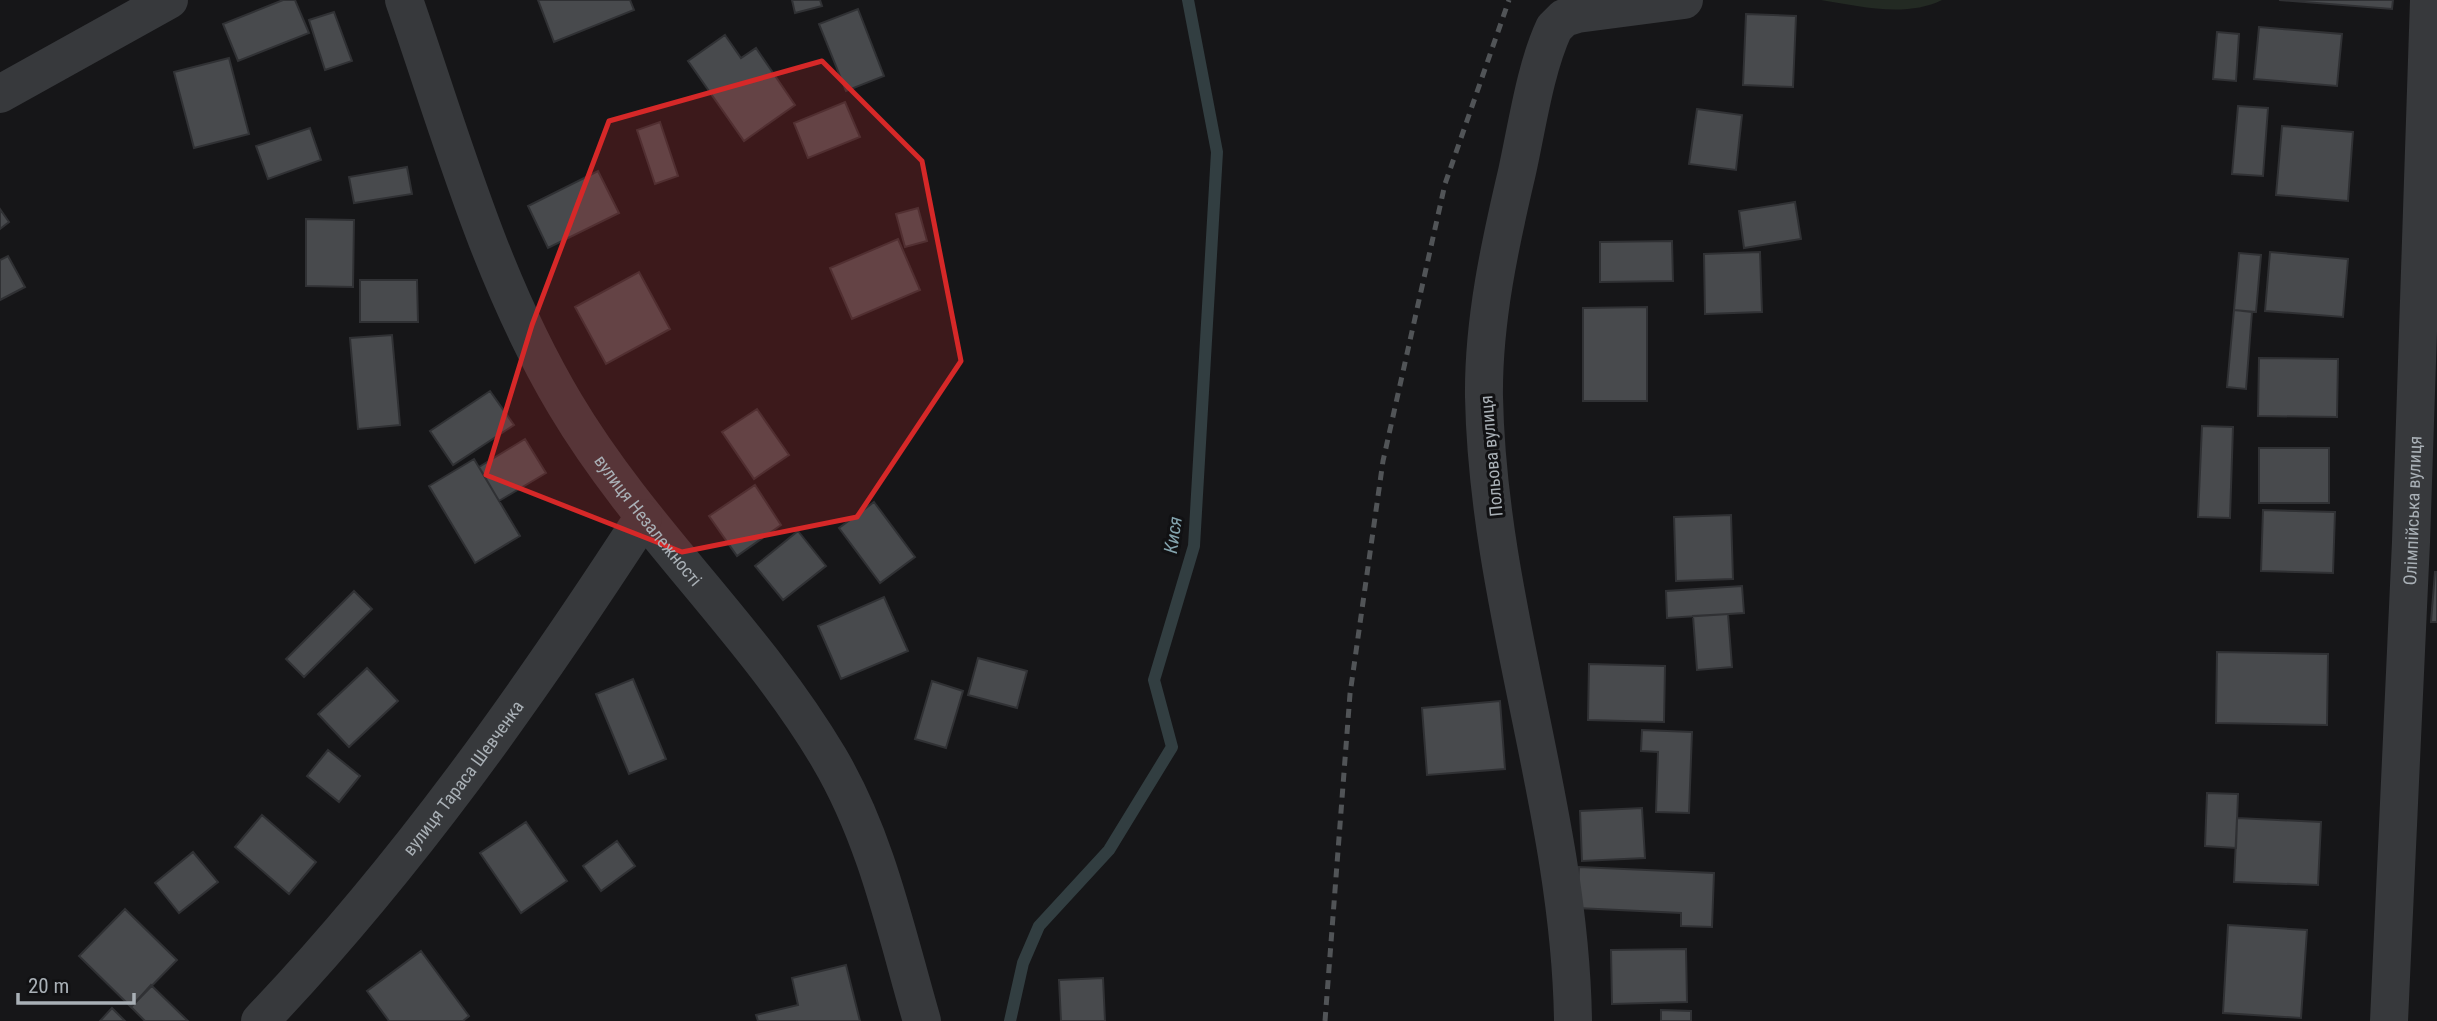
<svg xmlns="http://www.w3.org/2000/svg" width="2437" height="1021" viewBox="0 0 2437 1021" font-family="'Roboto Condensed',sans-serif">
  <rect width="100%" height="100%" fill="#161618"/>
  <!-- green -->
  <path fill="#232a23" d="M1821 0H1942C1906 18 1858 6 1821 0Z"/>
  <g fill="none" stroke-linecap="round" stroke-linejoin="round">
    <!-- stream -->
    <path stroke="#323e41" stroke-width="12" d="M1010 1021 1023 963 1039 926 1109 850 1172 747 1154 680 1194 546 1217 152 1188 0"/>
  </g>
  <!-- building -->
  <path fill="#484a4d" stroke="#303134" stroke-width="2" d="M283 0H295L309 33 238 61 223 24Z
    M538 0H630L634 10 554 42Z
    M792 0H820L822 6 795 13Z
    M2279 0H2393L2392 9Z
    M858 9 884 76 846 91 819 24Z
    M334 12 352 61 325 70 309 20Z
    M1746 14 1796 16 1793 87 1743 85Z
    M2259 27 2342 34 2337 86 2254 79Z
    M2217 32 2239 34 2236 81 2213 79Z
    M725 35 741 58 756 48 795 105 744 141 688 61Z
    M229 58 249 134 194 148 174 72Z
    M845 102 860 137 808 158 794 123Z
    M2238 106 2268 108 2263 176 2232 174Z
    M1697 109 1742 115 1736 170 1689 164Z
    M660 122 678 176 655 184 637 130Z
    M2282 126 2353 132 2348 201 2276 195Z
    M310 128 321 160 268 179 256 146Z
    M407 167 412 194 354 203 349 177Z
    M598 171 619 213 548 248 528 206Z
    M1795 202 1801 239 1744 248 1739 211Z
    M918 208 927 241 905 247 896 214Z
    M0 209 9 222 0 229Z
    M306 219 354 220 353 287 306 286Z
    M898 239 920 290 852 319 830 268Z
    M1672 241 1673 281 1600 282V242Z
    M1760 252 1762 312 1705 314 1704 254Z
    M2270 252 2348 259 2343 317 2265 311Z
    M2239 253 2261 255 2256 312 2234 310Z
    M8 256 25 287 0 300V260Z
    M639 272 670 329 606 364 575 307Z
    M360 280H417L418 322H360Z
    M1647 307V401H1583V308Z
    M2234 310 2252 312 2246 389 2227 387Z
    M392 335 400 425 358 429 350 338Z
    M2259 358 2338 359 2337 417 2258 416Z
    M490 391 514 425 453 465 430 431Z
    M757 409 789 455 754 479 722 432Z
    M2202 426 2233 427 2230 518 2198 517Z
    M525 439 546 473 499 501 479 467Z
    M2259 448H2329V503H2259Z
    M474 459 520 536 475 563 429 486Z
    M755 485 781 525 737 556 709 516Z
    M874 502 915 557 880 583 839 528Z
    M2263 510 2335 512 2333 573 2261 571Z
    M1731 515 1733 579 1676 581 1674 517Z
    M798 531 826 566 783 600 755 566Z
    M2435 572H2437V622H2431Z
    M1742 586 1744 613 1667 618 1666 591Z
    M354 591 372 609 304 677 286 659Z
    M884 597 908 651 841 679 818 626Z
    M1728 614 1732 667 1697 670 1693 616Z
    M2217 652 2328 654 2327 725 2216 723Z
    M978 658 1027 671 1017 708 968 695Z
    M1589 664 1665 666 1664 722 1588 720Z
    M367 668 398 701 349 747 318 714Z
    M633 679 666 759 629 774 596 694Z
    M932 681 963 691 946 748 915 739Z
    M1500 701 1505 769 1427 775 1422 708Z
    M1642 730 1692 732 1689 813 1656 812 1658 752 1641 751Z
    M328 750 360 776 339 802 307 776Z
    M2207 793 2238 794 2236 848 2205 846Z
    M1642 808 1645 858 1582 861 1580 811Z
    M262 815 316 862 289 894 235 847Z
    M2237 818 2321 822 2318 885 2234 882Z
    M526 822 567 881 521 913 480 853Z
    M617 841 635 866 601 891 583 866Z
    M193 852 218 882 179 913 155 883Z
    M1579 867 1714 873 1712 927 1681 926V913L1577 908Z
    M125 909 177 960 131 1007 79 956Z
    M2228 925 2307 930 2301 1018 2223 1013Z
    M1686 949 1687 1002 1612 1004 1611 950Z
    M421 951 469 1016 463 1021H389L367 991Z
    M846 965 860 1021H758L756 1015 798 1005 792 978Z
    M1103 978 1105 1021H1061L1059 980Z
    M151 985 188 1021H145L131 1007Z
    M112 1008 125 1021H100Z
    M1661 1010 1691 1011V1021H1661Z"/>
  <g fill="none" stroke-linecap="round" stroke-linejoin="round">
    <!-- minor -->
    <g stroke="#37393c" stroke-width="38">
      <path id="s1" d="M404 0C452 138 490 278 565 404 641 532 754 631 829 758 877 839 896 932 922 1021"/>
      <path d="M0 94 169 0"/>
      <path id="s2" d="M260 1021C407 867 528 695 643 518"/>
      <path d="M1573 1021C1570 810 1488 607 1484 397 1483 322 1500 244 1517 172 1527 127 1535 69 1554 28L1564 18 1577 14 1684 0"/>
      <path id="s3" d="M2389 1021 2411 542 2429 0"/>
    </g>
    <!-- rail -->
    <path stroke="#515457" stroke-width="5" stroke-dasharray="9 7" stroke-linecap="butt" d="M1325 1021 1350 694 1383 461 1445 184 1509 0"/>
  </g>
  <!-- marked area -->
  <path fill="#d62828" fill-opacity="0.2" stroke="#d62828" stroke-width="5" stroke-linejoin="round" d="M822 61 922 161 961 361 857 517 682 552 486 475 532 325 609 121Z"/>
  <g text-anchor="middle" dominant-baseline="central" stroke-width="6" stroke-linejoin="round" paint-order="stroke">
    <!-- street labels -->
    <g font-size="18" fill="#a9b0b6" stroke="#111113">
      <text transform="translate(1491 456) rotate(-95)">Польова вулиця</text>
      <text stroke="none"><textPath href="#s3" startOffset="511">Олімпійська вулиця</textPath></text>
      <text stroke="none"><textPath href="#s1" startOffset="579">вулиця Незалежності</textPath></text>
      <text stroke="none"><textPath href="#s2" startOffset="317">вулиця Тараса Шевченка</textPath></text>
    </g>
    <!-- water labels -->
    <g font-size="19" font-style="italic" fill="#84a4ae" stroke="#111113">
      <text transform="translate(1173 535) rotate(-82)">Кися</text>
    </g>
  </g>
  <!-- scale -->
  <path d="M18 993v10h116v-10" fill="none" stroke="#a9b0b6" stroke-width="3.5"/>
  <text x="28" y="993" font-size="21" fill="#a9b0b6" stroke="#111113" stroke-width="5" paint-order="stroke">20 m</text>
</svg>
